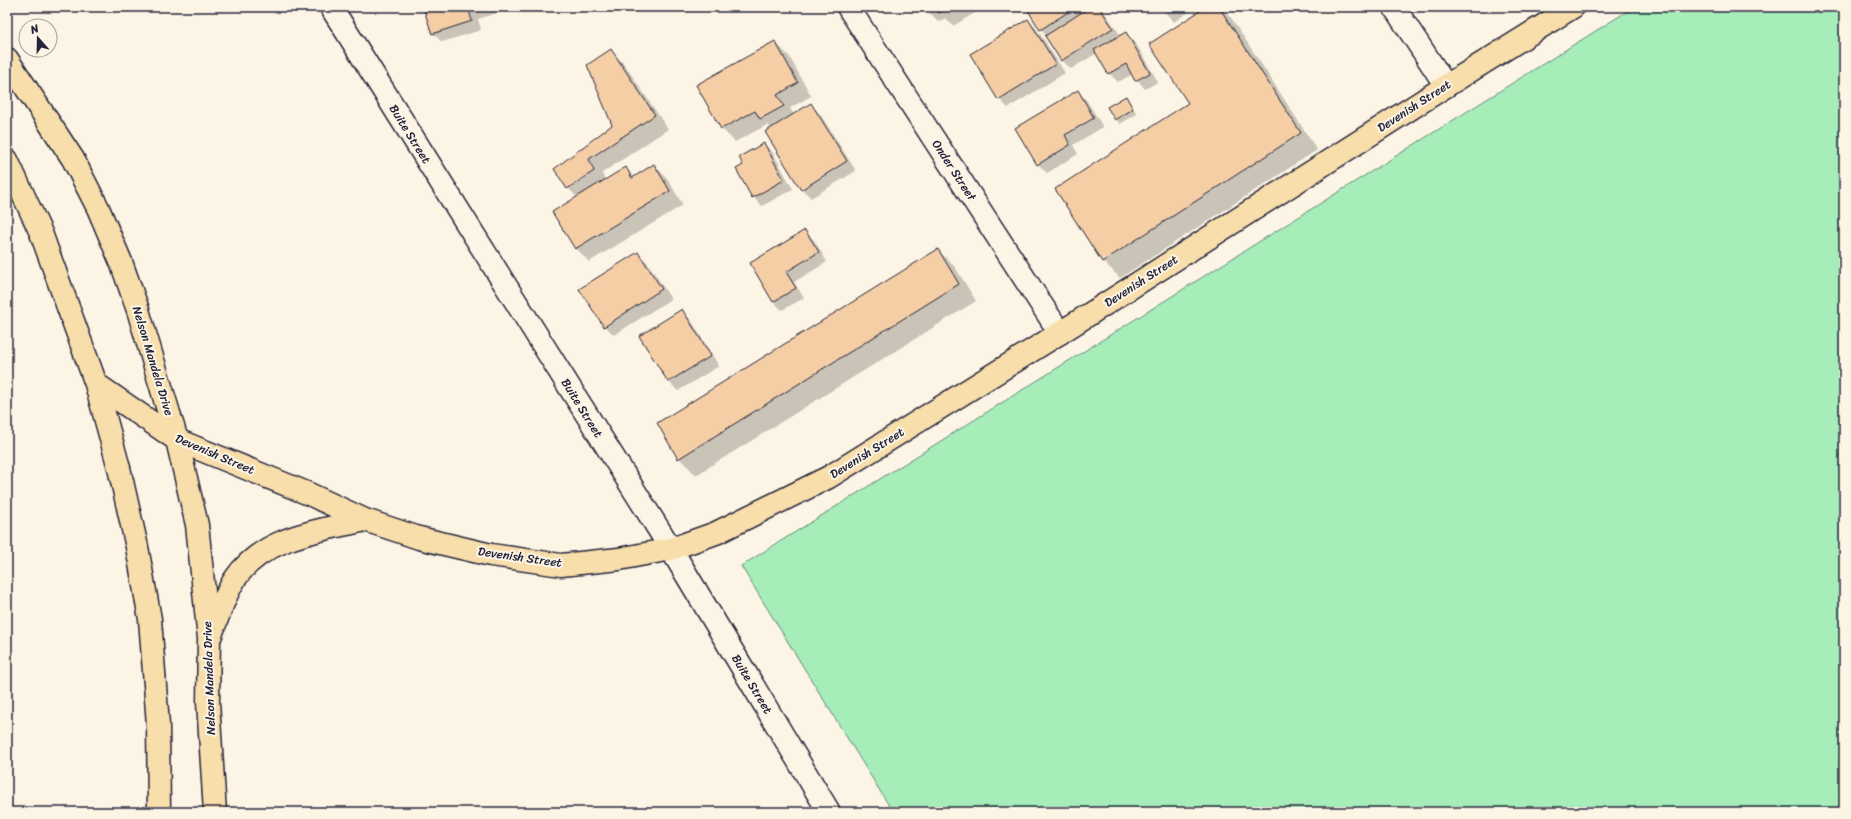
<svg xmlns="http://www.w3.org/2000/svg" width="1851" height="819" viewBox="0 0 1851 819" font-family="Sriracha,sans-serif">
  <rect width="100%" height="100%" fill="#fcf5e5"/>
  <filter id="ink" filterUnits="userSpaceOnUse"><feTurbulence type="fractalNoise" baseFrequency=".025" numOctaves="2"/><feDisplacementMap in="SourceGraphic" scale="8" xChannelSelector="R" yChannelSelector="G"/><feConvolveMatrix kernelMatrix="1 2 1 2 8 2 1 2 1" color-interpolation-filters="sRGB"/></filter>
  <g filter="url(#ink)">
    <!-- green -->
    <path fill="#a6edba" stroke="#64887a" d="M1634 7H1844V812H893L741 566Z"/>
    <!-- shadow -->
    <path fill="#0003" d="M424 7H505L506 10 478 19 481 30 442 42 433 33Z
      M924 7H985L953 26 945 18 939 22Z
      M1027 7H1099L1105 13 1121 36 1126 33 1135 42 1158 82 1145 89 1133 74 1118 82 1109 73 1097 53 1071 69 1062 60Z
      M1160 7H1196L1174 22Z
      M1208 7H1220L1232 19 1317 150 1120 278 1103 261 1189 103Z
      M1028 20 1037 29 1065 73 1008 108 999 99Z
      M775 42 789 56 811 96 790 108 794 115 811 105 820 114 856 171 811 198 802 189 772 129 767 125 735 142 722 129 697 85Z
      M611 51 624 64 668 129 602 173 605 181 625 168 634 177 654 165 667 178 683 205 589 262 576 248 578 198 568 188 556 170 613 125Z
      M1078 91 1087 101 1103 127 1073 145 1078 154 1047 173 1038 164Z
      M1126 98 1137 114 1120 124 1108 108Z
      M764 144 773 153 793 189 762 206 753 197 744 165Z
      M805 231 814 240 827 262 794 282 804 298 782 310 773 301 751 264Z
      M938 250 955 267 976 301 696 475 679 458Z
      M637 253 647 262 671 299 614 335 605 326Z
      M682 311 691 320 719 366 678 391 669 382Z"/>
    <!-- building -->
    <path fill="#f5cea5" stroke="#22223b" d="M423 7H479L469 10 472 21 432 34Z
      M935 7H949L939 13Z
      M1026 7H1076L1040 30Z
      M1090 7H1099L1113 28 1061 61 1045 36Z
      M1206 7H1219L1301 133 1102 262 1055 189 1188 103 1149 44Z
      M1028 19 1056 64 998 100 970 54Z
      M1126 32 1150 73 1135 81 1126 64 1108 74 1094 50Z
      M775 41 798 83 777 95 784 106 760 119 755 111 721 129 696 85Z
      M611 49 655 115 589 159 594 171 567 189 554 169 612 125 587 65Z
      M1078 90 1094 118 1065 135 1070 145 1037 165 1015 128Z
      M1126 96 1133 109 1115 120 1107 107Z
      M811 103 847 161 801 190 765 132Z
      M764 143 784 180 752 198 736 169 743 165 739 157Z
      M654 164 670 191 575 249 552 212 626 167 632 178Z
      M805 230 819 252 786 272 796 288 773 302 750 263Z
      M938 249 959 284 678 459 657 423Z
      M638 252 662 289 604 327 579 289Z
      M682 309 711 356 668 382 639 336Z"/>
    <g fill="none" stroke-linecap="round" stroke-linejoin="round">
      <defs>
        <path id="minor" d="M331 7 671 549 829 812
          M848 7 1060 333
          M1394 7 1446 86"/>
        <path id="major" d="M7 59 73 159 98 208 121 262 138 310 177 440 197 525 209 639 208 702 215 812
          M7 160 41 233 96 384 119 468 137 547 150 619 158 725 159 812
          M96 384 177 440 309 494 365 520 419 538 491 555 561 565 619 559 671 549 716 533 829 477 1060 333 1446 86 1573 7
          M211 635C218 617 224 596 235 579 264 536 319 531 365 520"/>
      </defs>
      <!-- minor casing -->
      <use href="#minor" stroke="#22223b" stroke-width="25"/>
      <!-- major casing -->
      <use href="#major" stroke="#22223b" stroke-width="25"/>
      <!-- minor -->
      <use href="#minor" stroke="#fcf5e5" stroke-width="22"/>
      <!-- major -->
      <use href="#major" stroke="#f8deab" stroke-width="22"/>
    </g>
  </g>
  <g text-anchor="middle" dominant-baseline="central" stroke-width="4" stroke-linejoin="round" paint-order="stroke">
    <!-- street labels -->
    <g font-size="12" fill="#22223b" stroke="#fcf5e5">
      <text transform="translate(1414 106) rotate(-33)">Devenish Street</text>
      <text transform="translate(410 134) rotate(58)">Buite Street</text>
      <text transform="translate(954 170) rotate(57)">Onder Street</text>
      <text transform="translate(1141 281) rotate(-33)">Devenish Street</text>
      <text transform="translate(153 361) rotate(73)">Nelson Mandela Drive</text>
      <text transform="translate(582 408) rotate(58)">Buite Street</text>
      <text transform="translate(867 453) rotate(-32)">Devenish Street</text>
      <text transform="translate(215 454) rotate(23)">Devenish Street</text>
      <text transform="translate(520 557) rotate(8)">Devenish Street</text>
      <text transform="translate(209 678) rotate(-92)">Nelson Mandela Drive</text>
      <text transform="translate(752 684) rotate(59)">Buite Street</text>
    </g>
  </g>
  <!-- margin -->
  <rect width="1851" height="819" fill="none" stroke="#fcf5e5" stroke-width="24"/>
  <rect x="12" y="12" width="1827" height="795" fill="none" stroke="#22223b" stroke-width="1.5" filter="url(#ink)"/>
  <!-- north arrow -->
  <g transform="translate(38 38) rotate(340)"><circle r="19" fill="#fcf5e5" stroke="#a5a1a1"/>
  <path d="M0-3L7 15L0 10L-7 15Z" fill="#22223b"/>
  <text y="-6" font-size="11" font-weight="bold" text-anchor="middle" fill="#22223b">N</text>
  </g>
</svg>
